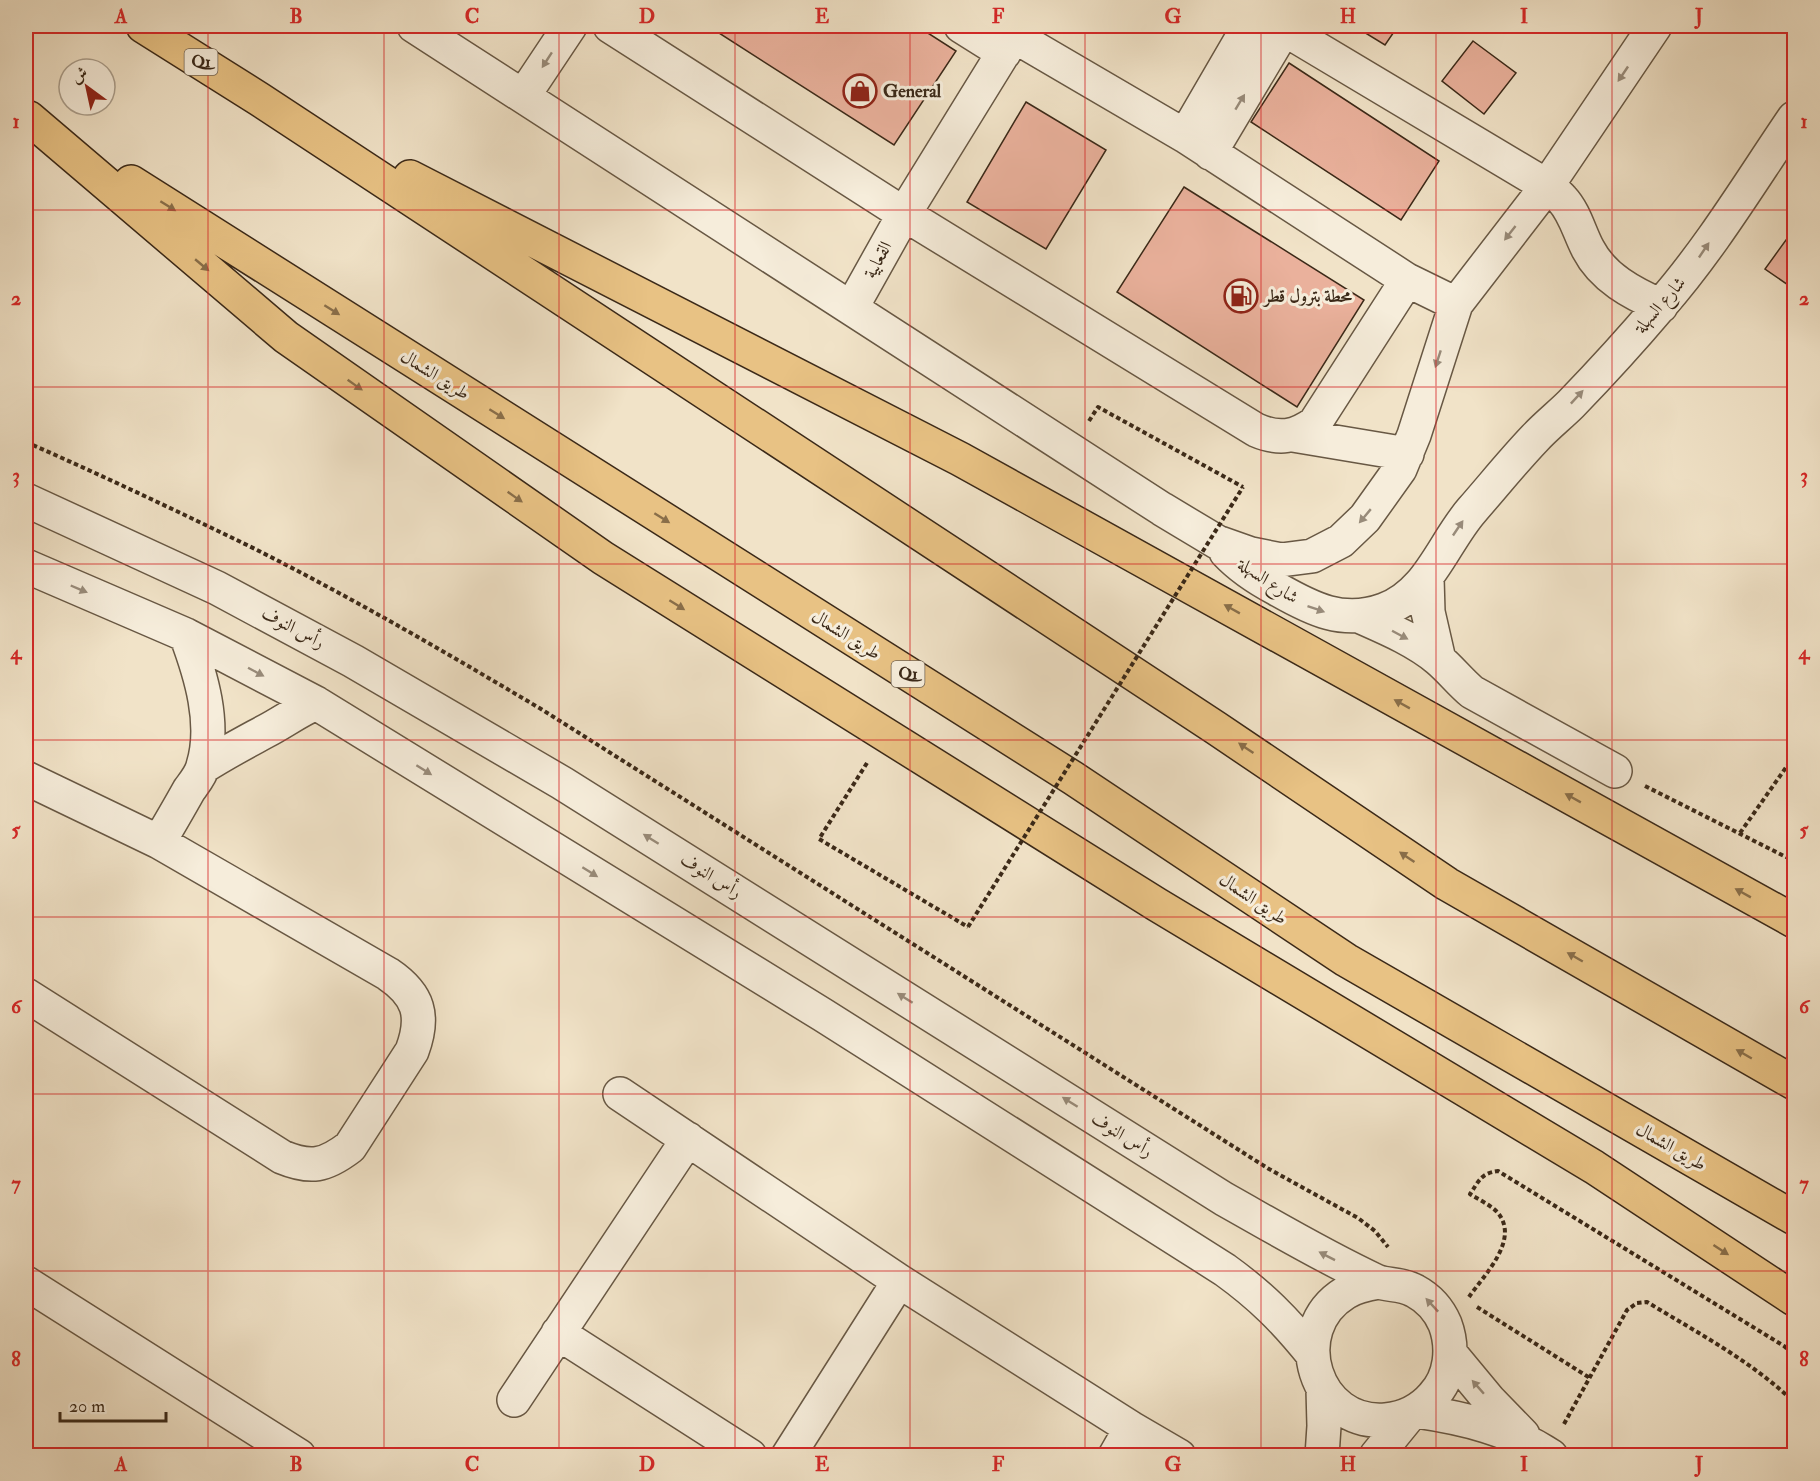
<svg xmlns="http://www.w3.org/2000/svg" width="1820" height="1481" viewBox="0 0 1820 1481" font-family="'IM FELL Double Pica',Amiri,serif">
  <rect width="100%" height="100%" fill="#f1e3c8"/>
  <filter id="stains"><feTurbulence type="fractalNoise" baseFrequency=".00333" numOctaves="4"/><feColorMatrix values="0 0 0 0 .2 0 0 0 0 .09 0 0 0 0 .02 0 0 0 .5 -.17"/></filter>
  <radialGradient id="worn" r=".72"><stop offset=".6" stop-color="#630" stop-opacity="0"/><stop offset="1" stop-color="#630" stop-opacity=".3"/></radialGradient>
  <!-- building -->
  <path fill="#eab19c" stroke="#3b2918" stroke-width="1.5" d="M708 26H917L956 51 894 145Z
    M1354 26H1398L1385 45Z
    M1473 41 1516 73 1484 114 1442 81Z
    M1289 63 1439 161 1401 220 1251 122Z
    M1026 102 1106 150 1046 249 967 202Z
    M1184 187 1364 300 1297 407 1117 292Z
    M1794 229V289L1765 269Z"/>
  <g fill="none" stroke-linecap="round" stroke-linejoin="round">
    <defs>
      <path id="minor" d="M414 26 1162 509 1217 542 1251 554 1281 560 1312 556 1341 541 1365 518 1400 469 1414 435 1456 304 1547 186 1655 26
        M610 26 904 214 1256 430C1279 440 1296 437 1315 423L1407 280
        M961 26 1004 53
        M1279 26 1547 186C1552 190 1558 194 1562 199 1575 213 1579 232 1588 249 1603 278 1632 293 1661 306
        M1014 36 1185 136 1407 280 1456 304
        M524 95 570 26
        M1185 136 1249 26
        M1210 153 1284 29
        M852 307 904 214 1020 26
        M1293 435 1407 454
        M26 500 217 588 353 661 562 783 1224 1199C1274 1227 1324 1257 1376 1281 1388 1286 1401 1283 1415 1291 1428 1298 1439 1310 1445 1324 1454 1348 1451 1377 1433 1396 1420 1411 1405 1418 1386 1420 1315 1426 1285 1330 1345 1293 1355 1286 1367 1284 1379 1282
        M1226 552C1241 568 1258 579 1277 589 1312 609 1343 625 1384 610 1429 594 1443 543 1472 510 1493 486 1513 461 1535 438 1546 426 1560 415 1571 404 1602 372 1632 339 1660 306 1711 248 1751 181 1794 118
        M26 566 186 635 316 703 823 1015 1225 1270C1261 1296 1285 1320 1313 1355
        M1427 578 1428 612 1439 660
        M1359 616C1386 628 1415 640 1438 659 1450 669 1460 682 1472 692L1615 771
        M203 767C223 754 244 743 266 731 283 722 298 711 316 703
        M26 778 159 842 388 974C419 995 425 1016 412 1051L350 1147C325 1166 311 1169 282 1157L26 995
        M159 842C169 825 179 808 189 790 194 783 201 775 203 766 216 724 201 675 186 635
        M620 1094 899 1281 1131 1428 1179 1456
        M26 1283 299 1456
        M558 1333 750 1456
        M1450 1353 1489 1400 1523 1435
        M514 1400 688 1139
        M1416 1411C1464 1418 1510 1429 1551 1456
        M788 1456 899 1281
        M1115 1456 1131 1428
        M1322 1456 1324 1426 1323 1389
        M1376 1456 1411 1413"/>
      <path id="highway" d="M143 26 259 99 1216 728 1447 884 1794 1083
        M29 118 286 337 603 558 1156 904 1594 1167 1794 1299
        M410 177 960 459 1794 921
        M131 182 1073 778 1346 960 1794 1218"/>
    </defs>
    <!-- minor casing -->
    <use href="#minor" stroke="#685844" stroke-width="36"/>
    <!-- highway casing -->
    <use href="#highway" stroke="#3b2918" stroke-width="36"/>
    <!-- path -->
    <path stroke="#3b2918" stroke-width="4" stroke-dasharray="4.5 3" stroke-linecap="butt" d="M1089 421 1098 407 1243 487
      M26 442C101 475 175 510 249 546 349 596 445 652 541 709L1269 1169 1358 1218 1375 1231 1388 1247
      M867 763 819 839 968 927
      M1645 786 1794 861
      M1740 833 1794 756
      M1469 1297C1484 1275 1520 1240 1498 1213 1491 1205 1479 1200 1470 1194 1479 1181 1481 1173 1498 1171L1784 1346 1794 1355
      M1477 1307 1590 1378
      M1564 1424 1627 1310 1637 1303 1647 1302C1698 1333 1751 1361 1794 1402"/>
    <!-- minor -->
    <use href="#minor" stroke="#f6eddb" stroke-width="33"/>
    <!-- highway -->
    <use href="#highway" stroke="#e8c284" stroke-width="33"/>
    <!-- path-bridge -->
    <path stroke="#3b2918" stroke-width="4" stroke-dasharray="4.5 3" stroke-linecap="butt" d="M968 927 1243 487"/>
  </g>
  <!-- one-way arrows -->
  <defs><path id="oneway-solid" d="M-6-.8H1V-3.2L6.5 0L1 3.2V.8H-6Z" transform="scale(1.5)"/></defs>
  <g fill="#988b7a">
    <use href="#oneway-solid" transform="translate(547 60) rotate(123)"/>
    <use href="#oneway-solid" transform="translate(1623 74) rotate(124)"/>
    <use href="#oneway-solid" transform="translate(1240 102) rotate(-59)"/>
    <use href="#oneway-solid" transform="translate(1510 233) rotate(128)"/>
    <use href="#oneway-solid" transform="translate(1704 250) rotate(-56)"/>
    <use href="#oneway-solid" transform="translate(1438 359) rotate(108)"/>
    <use href="#oneway-solid" transform="translate(1577 397) rotate(-47)"/>
    <use href="#oneway-solid" transform="translate(1365 516) rotate(130)"/>
    <use href="#oneway-solid" transform="translate(1458 528) rotate(-56)"/>
    <use href="#oneway-solid" transform="translate(79 589) rotate(23)"/>
    <use href="#oneway-solid" transform="translate(1316 609) rotate(19)"/>
    <use href="#oneway-solid" transform="translate(1400 635) rotate(28)"/>
    <use href="#oneway-solid" transform="translate(256 672) rotate(28)"/>
    <use href="#oneway-solid" transform="translate(424 770) rotate(32)"/>
    <use href="#oneway-solid" transform="translate(651 839) rotate(-148)"/>
    <use href="#oneway-solid" transform="translate(590 872) rotate(32)"/>
    <use href="#oneway-solid" transform="translate(905 998) rotate(-148)"/>
    <use href="#oneway-solid" transform="translate(1070 1102) rotate(-148)"/>
    <use href="#oneway-solid" transform="translate(1327 1256) rotate(-153)"/>
    <use href="#oneway-solid" transform="translate(1432 1305) rotate(-133)"/>
    <use href="#oneway-solid" transform="translate(1478 1387) rotate(-131)"/>
  </g>
  <g fill="#896e49">
    <use href="#oneway-solid" transform="translate(168 206) rotate(32)"/>
    <use href="#oneway-solid" transform="translate(202 265) rotate(40)"/>
    <use href="#oneway-solid" transform="translate(332 310) rotate(32)"/>
    <use href="#oneway-solid" transform="translate(355 385) rotate(35)"/>
    <use href="#oneway-solid" transform="translate(497 414) rotate(32)"/>
    <use href="#oneway-solid" transform="translate(515 497) rotate(35)"/>
    <use href="#oneway-solid" transform="translate(662 518) rotate(32)"/>
    <use href="#oneway-solid" transform="translate(677 605) rotate(32)"/>
    <use href="#oneway-solid" transform="translate(1232 609) rotate(-151)"/>
    <use href="#oneway-solid" transform="translate(1402 704) rotate(-151)"/>
    <use href="#oneway-solid" transform="translate(1246 748) rotate(-146)"/>
    <use href="#oneway-solid" transform="translate(1573 798) rotate(-151)"/>
    <use href="#oneway-solid" transform="translate(1407 857) rotate(-146)"/>
    <use href="#oneway-solid" transform="translate(1743 893) rotate(-151)"/>
    <use href="#oneway-solid" transform="translate(1575 957) rotate(-150)"/>
    <use href="#oneway-solid" transform="translate(1744 1054) rotate(-150)"/>
    <use href="#oneway-solid" transform="translate(1721 1250) rotate(33)"/>
  </g>
  <!-- grid -->
  <path fill="none" stroke="#d62828" stroke-width="1.5" stroke-opacity="0.55" d="M208 26V1456M384 26V1456M559 26V1456M735 26V1456M910 26V1456M1085 26V1456M1261 26V1456M1436 26V1456M1612 26V1456M26 210H1794M26 387H1794M26 564H1794M26 740H1794M26 917H1794M26 1094H1794M26 1271H1794"/>
  <!-- icons -->
  <defs>
    <symbol id="shop-ring" viewBox="-11 -11 22 22"><circle r="9.5" fill="#f6eddb" stroke="#8f2418" stroke-width="1.5"/><path d="M-5-2.5h2.3a2.7 3.5 0 0 1 5.4 0H5L5.5 6h-11ZM-1.5-2.5h3a1.5 2.3 0 0 0-3 0Z" fill="#8f2418"/></symbol>
    <symbol id="fuel-ring" viewBox="-11 -11 22 22"><circle r="9.5" fill="#f6eddb" stroke="#8f2418" stroke-width="1.5"/><path d="M-5.5-6h7V0h2V4h1.3V-2.5L3-4.5l.8-.8L6-3V5H2.5V1h-1V6h-7ZM-4.2-4.7v3.2H.2V-4.7Z" fill="#8f2418"/></symbol>
  </defs>
  <g fill-rule="evenodd">
    <use href="#shop-ring" x="841" y="72" width="38" height="38"/>
    <use href="#fuel-ring" x="1222" y="277" width="38" height="38"/>
  </g>
  <g text-anchor="middle" dominant-baseline="central" stroke-width="6" stroke-linejoin="round" paint-order="stroke">
    <!-- shield labels -->
    <g fill="#f6eddb" stroke="#736452" stroke-width="1.5">
      <rect x="184.5" y="49" width="33" height="26" rx="4.5"/>
      <rect x="891.5" y="661" width="33" height="26" rx="4.5"/>
    </g>
    <g font-size="16" font-weight="bold" fill="#3b2918">
      <text x="201" y="62">Q1</text>
      <text x="908" y="674">Q1</text>
    </g>
    <!-- poi labels -->
    <g font-size="18" font-weight="bold" fill="#3b2918" stroke="#f6eddb" text-anchor="start">
      <text x="883" y="91">General</text>
      <text x="1264" y="296">محطة بترول قطر</text>
    </g>
    <!-- street labels -->
    <g font-size="18" fill="#3b2918" stroke="#f6eddb">
      <text transform="translate(878 260) rotate(-61)">القعابية</text>
      <text transform="translate(1660 305) rotate(-49)">شارع السهلة</text>
      <text transform="translate(435 375) rotate(32)">طريق الشمال</text>
      <text transform="translate(1268 581) rotate(33)">شارع السهلة</text>
      <text transform="translate(293 628) rotate(28)">رأس النوف</text>
      <text transform="translate(846 635) rotate(32)">طريق الشمال</text>
      <text transform="translate(711 876) rotate(32)">رأس النوف</text>
      <text transform="translate(1253 899) rotate(34)">طريق الشمال</text>
      <text transform="translate(1122 1135) rotate(32)">رأس النوف</text>
      <text transform="translate(1671 1147) rotate(30)">طريق الشمال</text>
    </g>
  </g>
  <!-- margin -->
  <rect width="1820" height="1481" fill="none" stroke="#f1e3c8" stroke-width="66"/>
  <!-- north arrow -->
  <g transform="translate(87 87) rotate(327)"><circle r="28" fill="#f6eddb" stroke="#ab9f8d" stroke-width="1.5"/>
  <path d="M0-4.5L10 22L0 15L-10 22Z" fill="#8f2418"/>
  <text y="-9" font-size="16" font-weight="bold" text-anchor="middle" fill="#3b2918">ش</text>
  </g>
  <!-- scale -->
  <path d="M60 1412v9h106v-9" fill="none" stroke="#3b2918" stroke-width="3"/>
  <text x="69" y="1412" font-size="18" fill="#3b2918" stroke="#f6eddb" stroke-width="4.5" paint-order="stroke">20 m</text>
  <rect x="33" y="33" width="1754" height="1415" fill="none" stroke="#d62828" stroke-width="2"/>
  <g font-size="20" text-anchor="middle" font-weight="bold" fill="#d62828">
    <text x="121" y="23">A</text>
    <text x="296" y="23">B</text>
    <text x="472" y="23">C</text>
    <text x="647" y="23">D</text>
    <text x="822" y="23">E</text>
    <text x="998" y="23">F</text>
    <text x="1173" y="23">G</text>
    <text x="1348" y="23">H</text>
    <text x="1524" y="23">I</text>
    <text x="1699" y="23">J</text>
    <text x="16" y="128">1</text>
    <text x="1804" y="128">1</text>
    <text x="16" y="305">2</text>
    <text x="1804" y="305">2</text>
    <text x="16" y="482">3</text>
    <text x="1804" y="482">3</text>
    <text x="16" y="659">4</text>
    <text x="1804" y="659">4</text>
    <text x="16" y="836">5</text>
    <text x="1804" y="836">5</text>
    <text x="16" y="1013">6</text>
    <text x="1804" y="1013">6</text>
    <text x="16" y="1190">7</text>
    <text x="1804" y="1190">7</text>
    <text x="16" y="1366">8</text>
    <text x="1804" y="1366">8</text>
    <text x="121" y="1471">A</text>
    <text x="296" y="1471">B</text>
    <text x="472" y="1471">C</text>
    <text x="647" y="1471">D</text>
    <text x="822" y="1471">E</text>
    <text x="998" y="1471">F</text>
    <text x="1173" y="1471">G</text>
    <text x="1348" y="1471">H</text>
    <text x="1524" y="1471">I</text>
    <text x="1699" y="1471">J</text>
  </g>
  <rect width="100%" height="100%" filter="url(#stains)"/>
  <rect width="100%" height="100%" fill="url(#worn)"/>
</svg>
